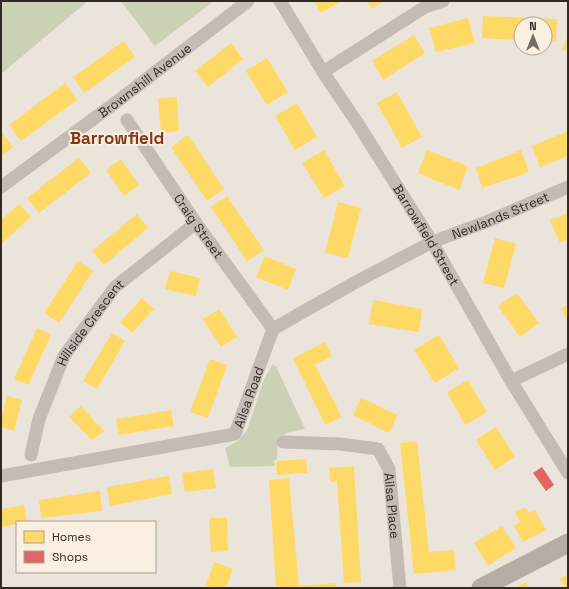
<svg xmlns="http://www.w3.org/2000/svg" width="569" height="589" viewBox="0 0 569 589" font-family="'Space Grotesk',sans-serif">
  <rect width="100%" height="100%" fill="#ebe4db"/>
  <!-- green -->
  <path fill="#cbd1b4" d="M1 1H88L1 74Z
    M121 1H214L155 46Z
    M272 365 276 366 305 429 287 433 278 437 277 459 274 461 275 466 230 467 225 448 238 441 247 430 263 382Z"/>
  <!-- homes -->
  <path fill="#ffd966" d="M314 1H341L321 13Z
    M367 1H385L371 9Z
    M483 16 557 19 556 42H545V24H521V40L482 38Z
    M468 18 475 43 436 52 429 28Z
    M414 35 425 53 383 80 372 61Z
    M568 35V52L562 50Z
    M124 41 135 57 84 93 73 77Z
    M231 43 243 59 208 87 195 71Z
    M267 58 288 92 267 105 246 71Z
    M65 83 77 100 21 141 9 125Z
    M397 92 422 137 402 148 377 103Z
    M177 97 179 131 161 133 158 99Z
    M297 103 317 137 295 150 275 116Z
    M568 131V156L540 167 532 146Z
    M1 133H2L13 147 1 156Z
    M188 135 224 189 207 201 171 147Z
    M324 150 345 186 324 198 302 163Z
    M427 150 468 166 459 190 418 173Z
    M521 150 529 172 482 188 476 168Z
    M79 158 91 173 39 213 27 198Z
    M121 159 139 185 124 196 106 170Z
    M227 196 264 250 247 261 211 207Z
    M338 202 361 208 348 258 325 253Z
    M19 204 31 217 1 244V220Z
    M568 213V239L560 243 550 220Z
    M137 214 148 228 104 265 92 251Z
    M495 238 516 244 504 288 483 283Z
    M265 256 296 269 288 290 256 277Z
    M78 261 93 271 59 323 44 313Z
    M170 271 200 278 196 296 165 289Z
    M517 293 539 323 520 337 498 306Z
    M142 298 154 309 132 333 120 322Z
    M373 300 422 309 419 332 369 324Z
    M568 305V322L561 308Z
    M219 309 237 337 221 347 203 319Z
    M37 328 51 335 28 385 14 379Z
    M112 333 125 341 97 389 83 381Z
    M439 335 459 368 435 383 414 350Z
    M325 342 332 356 315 365 342 417 325 425 293 358Z
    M210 359 227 365 208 418 190 412Z
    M468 380 487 412 465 425 447 392Z
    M7 396 22 400 14 431 1 427V420Z
    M361 398 398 415 389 433 353 415Z
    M81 406 104 431 92 440 69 417Z
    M171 410 174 426 119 435 116 419Z
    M496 427 515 456 495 470 476 440Z
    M417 441 429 552 454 550 456 570 414 574 400 443Z
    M306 459 307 473 277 475 276 461Z
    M354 466 361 582 344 583 337 481 330 482 329 468Z
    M213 469 216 488 185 492 182 473Z
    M169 476 172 494 110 506 107 487Z
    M289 478 299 586 336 583 337 588H276L269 480Z
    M100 491 102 511 41 518 39 500Z
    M24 505 27 522H17V524L1 527V509Z
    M525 507 529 513 535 510 546 530 523 542 514 526 520 522 515 512Z
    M209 518H227L228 551 211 552Z
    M502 526 516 548 488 566 474 543Z
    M214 562 233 569 226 588H205Z
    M568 574V588H566L560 579Z
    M525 582 530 588H516Z"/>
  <!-- shops -->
  <path fill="#e06666" d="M542 467 554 485 546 491 533 473Z"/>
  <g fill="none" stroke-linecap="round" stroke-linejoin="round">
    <!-- street -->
    <g stroke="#c3bcb5" stroke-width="13">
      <path id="s1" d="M280 1 323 72 358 124 432 242 511 381 568 473"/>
      <path d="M323 72 425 7 443 1"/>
      <path id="s2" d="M127 120 196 223 273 329"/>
      <path id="s3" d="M1 187 119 100 248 1"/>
      <path d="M511 381 568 354"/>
      <path id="s4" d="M283 442 340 444 378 449 389 469 400 588"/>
      <path id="s5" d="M31 455 39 419 64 356 115 287 196 223"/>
      <path id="s6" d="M1 476 235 434 273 329 354 283 432 242 486 222 568 187"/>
    </g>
    <!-- secondary -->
    <path stroke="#b4aca5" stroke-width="19" d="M481 588 568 543"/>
  </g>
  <g text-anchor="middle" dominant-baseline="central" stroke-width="4" stroke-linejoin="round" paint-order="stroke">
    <!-- street labels -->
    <g font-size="13" fill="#332924" stroke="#faefe0">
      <text stroke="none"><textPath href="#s3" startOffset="179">Brownshill Avenue</textPath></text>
      <text stroke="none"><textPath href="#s6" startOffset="604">Newlands Street</textPath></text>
      <text stroke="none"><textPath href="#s2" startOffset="128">Craig Street</textPath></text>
      <text stroke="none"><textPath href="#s1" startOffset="276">Barrowfield Street</textPath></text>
      <text stroke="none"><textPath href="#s5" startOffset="147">Hillside Crescent</textPath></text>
      <text stroke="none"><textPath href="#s6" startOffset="277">Ailsa Road</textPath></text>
      <text stroke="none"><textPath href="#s4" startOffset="155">Ailsa Place</textPath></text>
    </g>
    <!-- district labels -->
    <g font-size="17" font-weight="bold" fill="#873618" stroke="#faefe0">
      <text x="117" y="138">Barrowfield</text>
    </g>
  </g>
  <!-- border -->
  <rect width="569" height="589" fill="none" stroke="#332924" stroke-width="4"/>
  <!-- legend -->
  <rect x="16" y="521" width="140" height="52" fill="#faefe0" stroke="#aaa095"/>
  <rect x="24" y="531" width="20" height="12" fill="#ffd966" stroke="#aaa095"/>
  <text x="52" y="541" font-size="12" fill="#332924">Homes</text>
  <rect x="24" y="551" width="20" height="12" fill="#e06666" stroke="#aaa095"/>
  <text x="52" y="561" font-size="12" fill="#332924">Shops</text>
  <!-- north arrow -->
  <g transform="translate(533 36)"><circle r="19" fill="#faefe0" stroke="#aaa095"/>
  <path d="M0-3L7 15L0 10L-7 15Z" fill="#736a64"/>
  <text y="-6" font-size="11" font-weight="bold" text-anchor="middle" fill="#332924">N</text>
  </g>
</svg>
